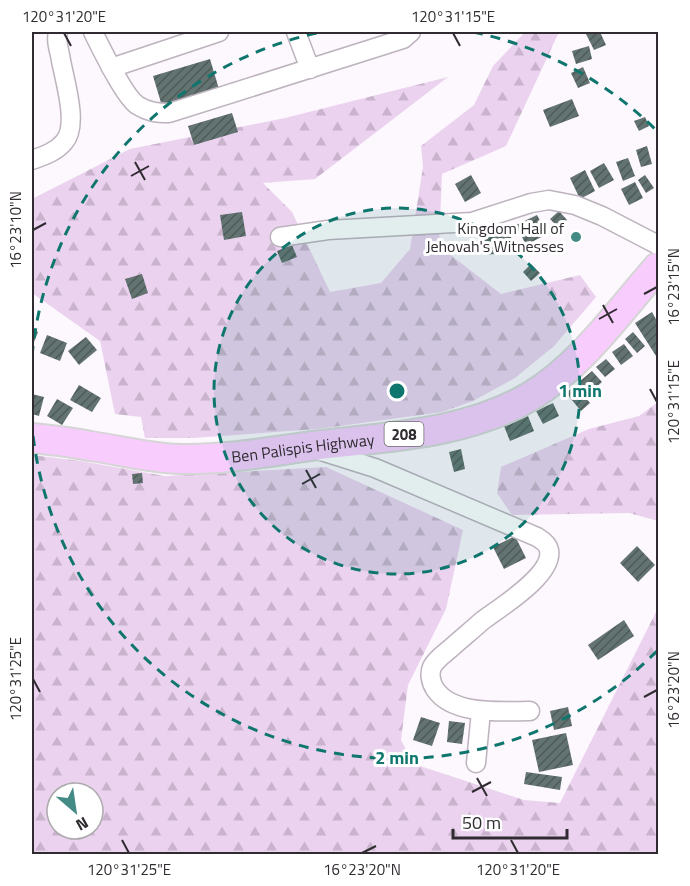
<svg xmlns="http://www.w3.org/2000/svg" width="690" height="886" viewBox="0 0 690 886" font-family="'Titillium Web',sans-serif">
  <defs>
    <pattern id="forest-firs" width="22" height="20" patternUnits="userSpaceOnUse" patternTransform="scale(1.5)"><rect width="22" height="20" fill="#ebd2ef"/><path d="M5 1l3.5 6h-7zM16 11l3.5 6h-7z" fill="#cab4cd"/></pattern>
    <pattern id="building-hatch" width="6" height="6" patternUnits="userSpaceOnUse" patternTransform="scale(1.5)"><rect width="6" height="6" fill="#637371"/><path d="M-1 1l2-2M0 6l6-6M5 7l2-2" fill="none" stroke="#4e5a58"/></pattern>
  </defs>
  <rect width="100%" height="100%" fill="#fdf7fe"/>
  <!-- forest -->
  <path fill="url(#forest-firs)" fill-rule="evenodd" d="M525 32H559L506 146 442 174 439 246 501 294 580 275 596 297 554 346 515 378 473 401 442 412 318 429 193 438H145L141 417 115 414 100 341 32 293V199L130 149 285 118 448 77 315 179 263 183 292 212 330 292 381 283 410 249 423 167 421 146 474 105 493 66Z
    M658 402V521L629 513 512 515 497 493 501 467 589 429 639 416Z
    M32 455 81 461 165 476 326 467 463 530 446 609 408 685 401 740 414 764 524 800 560 803 658 608V854H32ZM57 793H93V829H57Z"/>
  <!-- building -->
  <path fill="url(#building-hatch)" d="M585 32H600L606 45 594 50Z
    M589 46 592 59 576 64 572 51Z
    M210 59 219 89 162 106 153 76Z
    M583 67 590 83 578 88 571 73Z
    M572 99 579 116 550 127 543 110Z
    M232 113 238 132 194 145 188 126Z
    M645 117 649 126 639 131 634 121Z
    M647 146 652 164 641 167 636 150Z
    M628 158 635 176 623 181 616 162Z
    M604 163 614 180 599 188 590 171Z
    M585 170 595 191 580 199 570 178Z
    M471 175 481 193 465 202 455 184Z
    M645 175 654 188 646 193 638 180Z
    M635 182 643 198 629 205 621 189Z
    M559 211 567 220 559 228 550 219Z
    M242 212 246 236 224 240 220 215Z
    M537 215 547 234 526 245 516 225Z
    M511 234 512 252 485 255 483 237Z
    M292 245 297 257 282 263 277 251Z
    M531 264 540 273 531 281 523 272Z
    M142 274 148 293 132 299 125 279Z
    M652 312 658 323V354L656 356 635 323Z
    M32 329 38 332 32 347Z
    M633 332 645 346 637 353 625 339Z
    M47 335 67 343 60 361 40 353Z
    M86 337 97 350 79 365 68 351Z
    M624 344 633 356 621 365 612 352Z
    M606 359 615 369 605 377 596 367Z
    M592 371 602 382 589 394 579 382Z
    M79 385 101 398 92 412 70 400Z
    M575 385 590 403 581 411 566 393Z
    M32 394 44 397 39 416 32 414Z
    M57 399 73 408 62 425 47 416Z
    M553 403 559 416 543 424 536 411Z
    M528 416 534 431 510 441 504 426Z
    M461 449 465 469 454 472 449 452Z
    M142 473 143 483 133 484 132 474Z
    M515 536 526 558 504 569 493 547Z
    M637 546 655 565 638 582 620 563Z
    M624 620 634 636 598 660 588 645Z
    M568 707 572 726 554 730 550 711Z
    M421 717 440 723 432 746 413 740Z
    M449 721 465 723 462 744 447 742Z
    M566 733 573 765 539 772 532 740Z
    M526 772 562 777 560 790 524 784Z"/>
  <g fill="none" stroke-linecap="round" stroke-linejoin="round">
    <defs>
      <path id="minor" d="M93 32C101 48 124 96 137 105 148 112 157 113 169 113L403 39 411 32
        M296 32 310 69
        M111 68 219 32
        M32 160C43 156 56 152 64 142 80 125 63 76 60 55 58 47 56 39 58 32
        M280 237 328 230 472 222 531 203 549 200 575 205 602 216 658 245
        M318 450 375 468 537 537C542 540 548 544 549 550 554 575 499 608 482 621 472 630 461 639 451 648 444 654 436 659 432 667 429 674 431 683 435 689 453 716 502 711 530 711
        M476 763 481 711"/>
      <g id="primary">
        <path id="s1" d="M32 438C51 440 71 442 90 446 120 450 149 458 180 459 224 460 267 452 311 446 384 437 466 435 531 396 581 366 620 310 658 267"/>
      </g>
    </defs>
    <!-- minor casing -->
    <use href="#minor" stroke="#bdb3be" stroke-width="21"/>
    <!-- primary casing -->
    <use href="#primary" stroke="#d5d5d6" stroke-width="32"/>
    <!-- minor -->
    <use href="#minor" stroke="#fff" stroke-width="18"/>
    <!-- primary -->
    <use href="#primary" stroke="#f8cdfe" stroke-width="28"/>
  </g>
  <!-- ticks -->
  <path fill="none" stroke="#2f2b30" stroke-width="2" d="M64 33 71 46M453 33 460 46M135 162 145 180M131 176 149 166M33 230 46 223M644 294 657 287M603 305 613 323M599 319 617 309M650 389 657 402M306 470 316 488M302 484 320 474M33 679 40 692M644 697 657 690M477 778 487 796M472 792 491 782M122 840 129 853M511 840 518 853M362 853 376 846"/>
  <!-- distance rings -->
  <circle cx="397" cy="391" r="183" fill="#0f766e" fill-opacity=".12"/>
  <g fill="none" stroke="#0f766e" stroke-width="3" stroke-dasharray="10 8">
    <circle cx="397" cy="391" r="183"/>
    <path d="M657 651A367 367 0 0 1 32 426M32 356A367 367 0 0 1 321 32M473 32A367 367 0 0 1 657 131"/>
  </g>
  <!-- markers -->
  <circle fill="#448b85" stroke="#fff" stroke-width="2" cx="576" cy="237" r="6"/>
  <g text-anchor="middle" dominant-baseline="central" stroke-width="6" stroke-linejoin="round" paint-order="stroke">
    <!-- shield labels -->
    <rect fill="#fff" stroke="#6d6b6e" stroke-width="1.5" x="384.5" y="422" width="39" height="24" rx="4.5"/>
    <g font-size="15" font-weight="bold" fill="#2f2b30">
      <text x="404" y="434">208</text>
    </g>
    <!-- poi labels -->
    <g font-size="16" fill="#2f2b30" stroke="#fff" text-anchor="end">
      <text x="564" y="228">Kingdom Hall of<tspan x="564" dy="18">Jehovah's Witnesses</tspan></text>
    </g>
    <!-- street labels -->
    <g font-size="16" fill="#2f2b30" stroke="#fff">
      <text stroke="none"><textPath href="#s1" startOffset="273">Ben Palispis Highway</textPath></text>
    </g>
  </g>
  <circle cx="397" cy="391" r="9" fill="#0f766e" stroke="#fff" stroke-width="3"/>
  <g font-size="18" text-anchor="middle" font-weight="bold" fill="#0f766e" stroke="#fff" stroke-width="6" stroke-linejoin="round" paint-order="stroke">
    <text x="580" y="397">1 min</text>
    <text x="397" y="764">2 min</text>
  </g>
  <!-- border -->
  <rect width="690" height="886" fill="none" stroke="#ffffff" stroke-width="66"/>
  <!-- north arrow -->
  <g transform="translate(75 811) rotate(151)"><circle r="28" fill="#ffffff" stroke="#acaaac" stroke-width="1.5"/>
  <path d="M0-4.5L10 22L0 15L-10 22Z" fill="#448b85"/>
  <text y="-9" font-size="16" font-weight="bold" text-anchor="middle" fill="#2f2b30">N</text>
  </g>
  <!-- scale -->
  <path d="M453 829v9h114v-9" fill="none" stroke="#2f2b30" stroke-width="3"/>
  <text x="462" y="829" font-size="18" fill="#2f2b30" stroke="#ffffff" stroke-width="4.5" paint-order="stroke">50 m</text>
  <rect x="33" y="33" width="624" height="820" fill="none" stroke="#2f2b30" stroke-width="2"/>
  <g font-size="15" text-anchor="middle" fill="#2f2b30">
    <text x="64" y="22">120°31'20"E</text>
    <text x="453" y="22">120°31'15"E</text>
    <text transform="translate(16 230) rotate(-90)" y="5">16°23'10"N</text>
    <text transform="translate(674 287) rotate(-90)" y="5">16°23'15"N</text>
    <text transform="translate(674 402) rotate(-90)" y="5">120°31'15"E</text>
    <text transform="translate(16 679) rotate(-90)" y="5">120°31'25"E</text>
    <text transform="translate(674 690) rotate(-90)" y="5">16°23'20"N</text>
    <text x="129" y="875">120°31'25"E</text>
    <text x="362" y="875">16°23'20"N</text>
    <text x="518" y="875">120°31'20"E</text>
  </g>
</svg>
